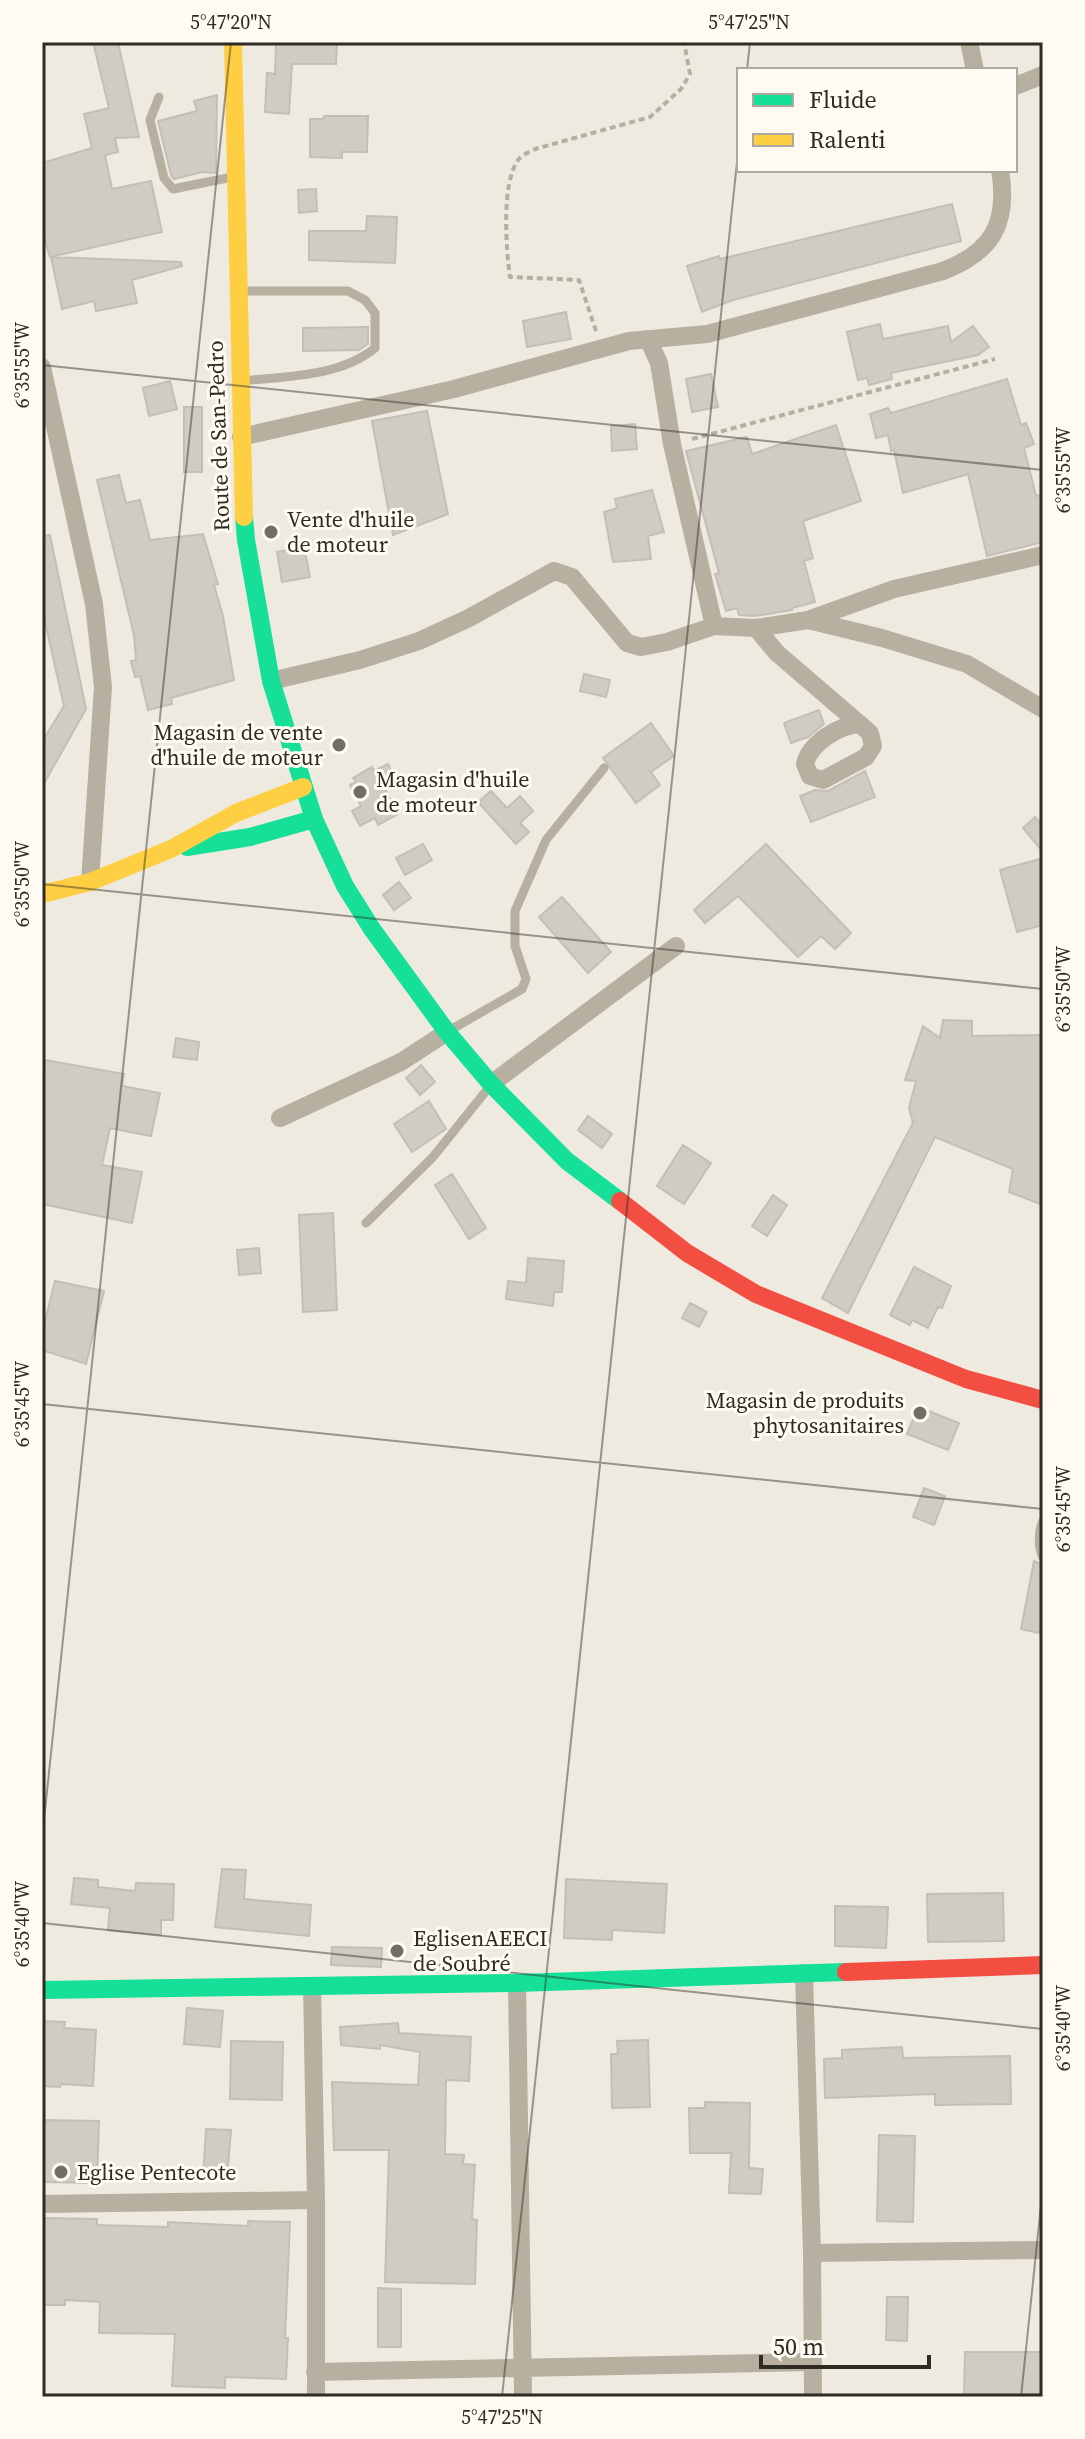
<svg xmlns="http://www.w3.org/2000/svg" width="1085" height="2439" viewBox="0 0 1085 2439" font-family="'Source Serif 4',serif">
  <rect width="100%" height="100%" fill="#efeadf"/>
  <!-- building -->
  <path fill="#d0ccc3" stroke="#c3bfb6" stroke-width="2" d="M93 42H118L139 137 115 138 118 152 105 155 112 189 151 181 162 232 50 257 42 231V163L92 148 84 114 109 108Z
    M276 42H337L336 64H292L289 114 265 112 267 73 275 74Z
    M217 95 216 173 202 172 174 179 171 175 158 121 197 111 194 101Z
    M324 116H368L367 152H342V158L310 157V119H323Z
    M316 189 317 211 299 213 298 190Z
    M952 204 961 241 733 300 702 312 687 266 719 256 720 259Z
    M367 216 397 217 395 263 309 260V231H366Z
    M51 257 181 262 182 266 132 280 137 303 96 311 94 301 62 309Z
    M566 312 571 339 527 347 523 321Z
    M880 324 883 339 948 326 951 342 973 326 989 347 978 355 891 373 892 379 869 385 867 378 858 380 847 332Z
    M368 327V344L359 350 303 351V328Z
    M711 374 718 407 692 412 686 379Z
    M1007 379 1021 425 1026 423 1034 444 1024 448 1036 496 1043 494V542L987 556 968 474 903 493 894 450 891 451 888 435 876 438 870 414 888 408 891 413Z
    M170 381 177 409 149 416 143 388Z
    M184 407H202V472H184Z
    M427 411 448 514 393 535 372 421Z
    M635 424 637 449 612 451 611 426Z
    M836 425 861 501 803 521 813 558 804 561 815 602 792 608V610L755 616 739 615 737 608 726 611 715 574 719 573 686 451 747 437 752 454Z
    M119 475 126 503 140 500 150 540 203 534 218 584 214 585 223 616 234 680 171 698 172 704 148 710 140 676 135 677 131 661 136 660 134 635 97 480Z
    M652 490 664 532 648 536 651 559 613 562 604 512 617 508 615 499Z
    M50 535 86 709 42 787V742L64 706 42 609V536Z
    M304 546 310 577 282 582 277 552Z
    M584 674 610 680 606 697 580 691Z
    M819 710 824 724 808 737 791 743 784 723Z
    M651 723 674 756 651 772 660 785 636 803 603 758Z
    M388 764 397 783 385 789 398 814 378 825 375 818 360 826 352 811 361 806 350 785 356 782 353 778 372 767 374 771Z
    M865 771 875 797 811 822 800 796 815 790 828 791Z
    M491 791 507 808 520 796 533 811 520 823 529 832 516 844 478 802Z
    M1035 817 1043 826V852L1023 828Z
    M423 844 432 860 405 875 396 858Z
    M766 844 851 933 835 949 821 936 798 957 738 896 705 923 694 910Z
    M1043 858V925L1017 932 1000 870Z
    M399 882 411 898 394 910 383 895Z
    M562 897 611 952 588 973 539 917Z
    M943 1020 972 1021V1036L1043 1035V1205L1009 1192 1013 1169 935 1137 848 1313 822 1298 913 1123 909 1108 916 1081 905 1080 923 1026 940 1038Z
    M176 1038 199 1042 197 1060 173 1057Z
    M45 1060 124 1074 122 1086 160 1093 151 1136 110 1128 102 1165 142 1172 132 1223 42 1204V1076Z
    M421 1065 435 1082 420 1095 406 1078Z
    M429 1101 446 1129 412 1152 394 1124Z
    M588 1116 612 1134 602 1148 578 1130Z
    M683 1145 711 1163 684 1204 657 1186Z
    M452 1174 486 1228 469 1239 435 1185Z
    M773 1195 787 1205 767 1236 752 1226Z
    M333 1213 337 1310 303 1312 299 1215Z
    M259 1248 261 1273 239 1275 237 1250Z
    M528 1258 564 1261 562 1292H554L553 1306 506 1299 508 1281 526 1283Z
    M914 1267 951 1286 942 1308 938 1307 928 1328 912 1320 910 1325 890 1315Z
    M55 1281 104 1291 86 1364 42 1350V1333Z
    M690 1303 707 1312 699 1327 682 1318Z
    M918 1407 959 1423 948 1450 907 1434Z
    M924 1488 945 1496 934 1525 913 1517Z
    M1034 1561 1043 1565V1612L1039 1633 1021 1629Z
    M222 1869 246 1870 244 1899 311 1905 309 1936 215 1927Z
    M74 1878 98 1880V1887L135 1891 136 1883 174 1884 173 1920H161V1935L108 1930 110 1908 71 1904Z
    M566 1879 667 1884 664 1933 612 1930V1940L564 1938Z
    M1003 1893 1004 1941 928 1942 927 1894Z
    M835 1906 888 1907 886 1948 835 1946Z
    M332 1947 382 1948 381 1967 331 1965Z
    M187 2008 223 2011 220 2047 184 2044Z
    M42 2021 65 2022 64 2028 96 2030 93 2086 61 2084 60 2087 42 2086Z
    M398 2023 399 2033 471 2037 469 2081 446 2080 445 2154 464 2155 463 2164 475 2165 472 2219 477 2220 475 2284 385 2282 389 2150H334L332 2082 418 2085 420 2052 380 2045V2049L341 2045 340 2027Z
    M648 2040 650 2107 612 2108 611 2054H618L617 2041Z
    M231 2041 283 2042 282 2100 230 2099Z
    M902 2047 903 2058 1010 2056 1011 2104 935 2105V2094L825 2098 824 2059 842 2058V2050Z
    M705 2102 750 2103 749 2168 763 2169 761 2194 729 2193 731 2153H690L689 2108H705Z
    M42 2120 99 2121 97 2183 42 2182Z
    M206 2129 231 2130 227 2178 203 2177Z
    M879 2135 915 2136 913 2222 877 2221Z
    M42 2218 97 2219V2225L168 2227V2222L248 2226V2221L290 2222 285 2338H288L286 2379 225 2377V2388L172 2386 175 2334 99 2333 100 2302 65 2300V2305H42Z
    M378 2288 401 2289V2347H378Z
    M887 2297H908L907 2341 886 2340Z
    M965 2352H1043V2397H964Z"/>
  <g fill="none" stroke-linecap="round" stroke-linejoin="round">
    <!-- path -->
    <path stroke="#b4afa3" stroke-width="4" stroke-dasharray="6 4" stroke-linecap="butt" d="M596 331 579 280 510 277C506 250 501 180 519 159 522 155 531 151 535 149L650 117 681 89 690 74 684 42
      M692 439 995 359"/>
    <!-- lane -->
    <path stroke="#b7b0a0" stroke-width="9" d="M159 97 150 120 164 178 173 189 232 177
      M241 291H348L365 300 375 313V348C340 377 286 376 242 381
      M452 1029 522 989 526 979 515 946V911L546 840 604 768
      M366 1223 433 1157 490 1086
      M1043 1521C1038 1531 1038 1547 1043 1558"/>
    <!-- street -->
    <path stroke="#b7b0a0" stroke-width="18" d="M969 42 975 70
      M1015 86 1043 75
      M648 339 659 363 672 444 714 626
      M42 367 94 604 103 687 90 882
      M241 437 454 389 629 341 707 334 943 271C992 252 1009 224 1000 170
      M808 620 882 638 967 664 1043 709
      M756 628 777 653 870 733 873 746 866 757 823 780 810 776 805 764C810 743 839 725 860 724
      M271 681 360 660 419 641 469 618 554 571 572 577 627 643 641 647 667 642 714 626 756 628 808 620 894 589 1043 555
      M491 1084 676 946
      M280 1118 401 1062 447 1032
      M804 1973 812 2253 813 2397
      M517 1983 523 2397
      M312 1986 316 2200V2397
      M42 2204 316 2200
      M812 2253 1043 2250
      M315 2372 813 2362"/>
    <!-- fast -->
    <path stroke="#16e098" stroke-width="18" d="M244 517 246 540 271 681 314 819 345 886 372 929 447 1032 491 1084 567 1161 620 1201
      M187 847 250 837 314 819
      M42 1990 517 1983 846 1972"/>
    <!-- slow -->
    <path stroke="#ffcf43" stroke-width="18" d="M233 42 244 517
      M42 894 90 882 171 849 236 813 303 787"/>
    <!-- jam -->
    <path stroke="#f24e42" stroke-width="18" d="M620 1201 687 1253 756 1294 966 1379 1043 1400
      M846 1972 1043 1965"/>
  </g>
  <!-- ticks -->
  <path fill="none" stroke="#2e2b23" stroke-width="2" stroke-opacity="0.45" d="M747 70 750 42M42 365 1043 470M42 884 1043 989M42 1404 1043 1509M42 1839 231 42M42 1923 1043 2029M502 2397 739 143M1021 2397 1043 2186"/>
  <!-- markers -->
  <g fill="#726e65" stroke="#fffbf3" stroke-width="3">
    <circle cx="271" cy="532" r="8"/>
    <circle cx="339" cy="745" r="8"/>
    <circle cx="360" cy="792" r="8"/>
    <circle cx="920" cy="1413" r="8"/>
    <circle cx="397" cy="1951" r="8"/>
    <circle cx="61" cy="2172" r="8"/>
  </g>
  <g text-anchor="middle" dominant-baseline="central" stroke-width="6" stroke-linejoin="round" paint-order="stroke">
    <!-- street labels -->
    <g font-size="22" fill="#2e2b23" stroke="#fffbf3">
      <text transform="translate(218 436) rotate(-92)">Route de San-Pedro</text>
    </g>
    <!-- poi labels -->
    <g font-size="22" fill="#2e2b23" stroke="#fffbf3" text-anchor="start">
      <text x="287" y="519">Vente d'huile<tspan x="287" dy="25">de moteur</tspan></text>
      <text x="323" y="732" text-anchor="end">Magasin de vente<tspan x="323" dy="25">d'huile de moteur</tspan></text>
      <text x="376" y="779">Magasin d'huile<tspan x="376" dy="25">de moteur</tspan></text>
      <text x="904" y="1400" text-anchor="end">Magasin de produits<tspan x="904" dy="25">phytosanitaires</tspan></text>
      <text x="413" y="1938">EglisenAEECI<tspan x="413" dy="25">de Soubré</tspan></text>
      <text x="77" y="2172">Eglise Pentecote</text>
    </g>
  </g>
  <!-- border -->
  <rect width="1085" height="2439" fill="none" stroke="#fffbf3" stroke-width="88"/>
  <!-- legend -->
  <rect x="737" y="68" width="280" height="104" fill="#fffbf3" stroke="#aba8a0" stroke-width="2"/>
  <rect x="753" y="94" width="40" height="12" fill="#16e098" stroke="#aba8a0" stroke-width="2"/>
  <text x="809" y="108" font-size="24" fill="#2e2b23">Fluide</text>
  <rect x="753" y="134" width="40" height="12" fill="#ffcf43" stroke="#aba8a0" stroke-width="2"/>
  <text x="809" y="148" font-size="24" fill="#2e2b23">Ralenti</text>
  <!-- scale -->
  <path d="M761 2355v12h168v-12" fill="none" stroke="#2e2b23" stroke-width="4"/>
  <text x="773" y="2355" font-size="24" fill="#2e2b23" stroke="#fffbf3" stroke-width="6" paint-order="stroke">50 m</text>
  <rect x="44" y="44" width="997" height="2351" fill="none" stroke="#2e2b23" stroke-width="3"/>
  <g font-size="20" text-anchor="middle" fill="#2e2b23">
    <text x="231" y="29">5°47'20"N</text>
    <text x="749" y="29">5°47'25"N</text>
    <text transform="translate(22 365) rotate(-90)" y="7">6°35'55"W</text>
    <text transform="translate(1063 470) rotate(-90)" y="7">6°35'55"W</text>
    <text transform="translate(22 884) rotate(-90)" y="7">6°35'50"W</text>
    <text transform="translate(1063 989) rotate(-90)" y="7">6°35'50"W</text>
    <text transform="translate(22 1404) rotate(-90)" y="7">6°35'45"W</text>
    <text transform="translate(1063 1509) rotate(-90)" y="7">6°35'45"W</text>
    <text transform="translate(22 1924) rotate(-90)" y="7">6°35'40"W</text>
    <text transform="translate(1063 2028) rotate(-90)" y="7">6°35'40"W</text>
    <text x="502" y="2424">5°47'25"N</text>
  </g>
</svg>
